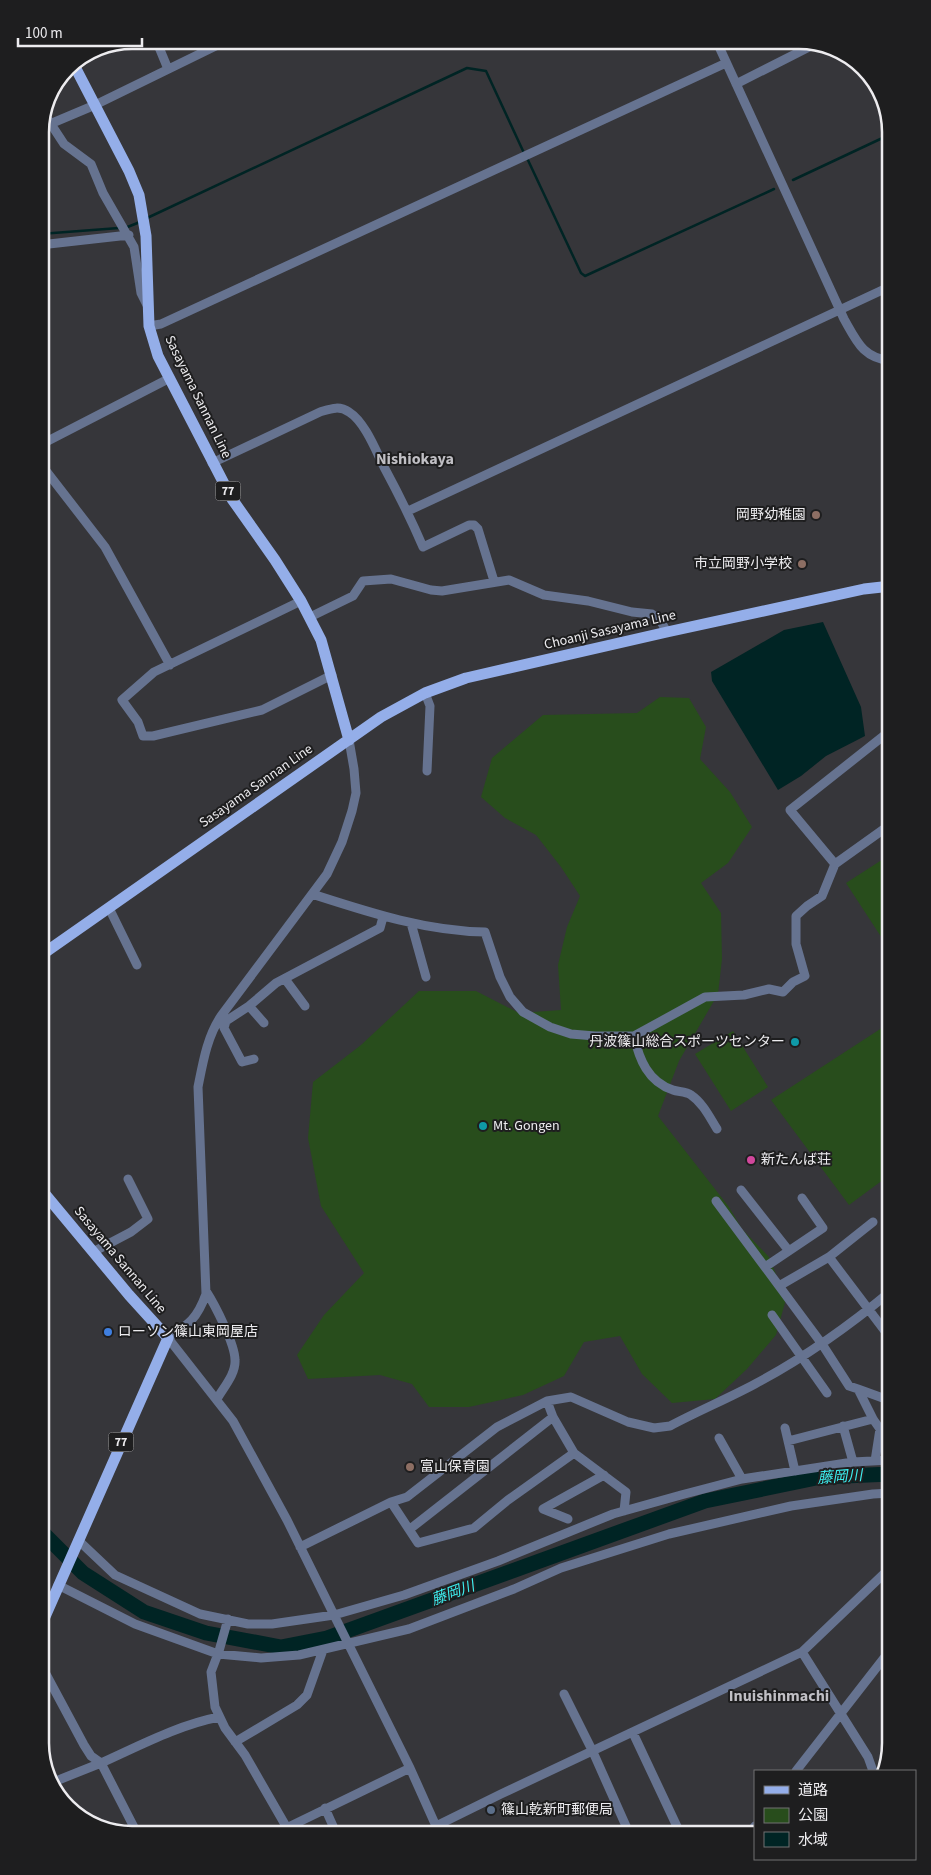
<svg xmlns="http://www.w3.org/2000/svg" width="931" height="1875" viewBox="0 0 931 1875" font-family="'Source Sans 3','Noto Sans JP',sans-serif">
  <rect width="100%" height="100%" fill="#36363a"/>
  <!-- green -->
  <path fill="#284d1c" d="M660 697 689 698 706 727 700 759 730 792 752 827 728 863 701 883 721 913 722 959 718 994 679 1061 658 1116 729 1207 742 1229 769 1257 786 1299 776 1335 747 1369 715 1399 672 1403 642 1374 620 1336 584 1342 564 1376 523 1395 469 1407H429L412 1384 380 1375 308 1379 297 1355 324 1315 364 1273 321 1206 308 1138 313 1082 361 1045 419 991H476L519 1013 561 1010 558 965 567 927 580 896 561 867 536 835 505 818 481 797 492 758 543 715 637 713Z
    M891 854V952L846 883Z
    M891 1022V1174L849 1205 771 1100Z
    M733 1031 768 1087 731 1111 695 1054Z"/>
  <!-- water -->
  <path fill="#002424" d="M823 622 861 707 865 736 826 756 801 776 778 790 712 681 711 672 784 630Z"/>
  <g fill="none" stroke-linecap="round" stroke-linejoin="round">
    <!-- stream -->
    <path stroke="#002424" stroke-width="2.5" d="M527 158 581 273 585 276 774 189
      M793 180 891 134
      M145 219 467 68 486 71 524 153
      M125 228 140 222
      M40 234 119 228"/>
    <!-- river -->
    <path stroke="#002424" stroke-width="15" d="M40 1530 83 1573 144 1612 206 1633 281 1647 327 1638 705 1501 821 1477 891 1474"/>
    <!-- minor -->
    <path stroke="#667390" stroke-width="9" d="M156 40 168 69
      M716 40 844 319C857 342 863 358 891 361
      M736 84 815 44
      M45 115 64 144 91 164 103 193 134 247 141 293 147 305
      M50 124 95 105 228 40
      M40 245 129 235
      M149 326 161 324 726 63
      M40 445 170 378
      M40 463 105 547 170 665
      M212 463 320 412C330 409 339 405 349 412 365 422 376 451 384 467 398 493 411 519 423 547L469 525H474L478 529 494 581
      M408 511 891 286
      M301 601 154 672 122 700 138 722 143 736H153L262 710 332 675
      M310 617 353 596 363 581 391 579 431 590 442 591 509 580 544 595 588 601 632 612 652 614 660 620 667 632
      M425 693 430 706 427 771
      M349 740 354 769 356 793 352 811 342 842 327 874 221 1016C207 1037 203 1062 198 1087L206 1294C197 1319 189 1324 168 1338L233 1421 287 1520 334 1615 410 1768 440 1835
      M835 864 790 810 891 730
      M312 894C368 912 425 931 485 932L500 977 510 997 523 1012 550 1027 571 1034 595 1036H634L705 997 744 995 769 989 783 992 793 982 805 976 796 944V916L807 906 822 896 835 864 891 824
      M109 908 137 965
      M411 923 426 977
      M285 979 305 1006
      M249 1006 264 1023
      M221 1016 226 1021 249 1006 276 983 380 928 383 917
      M226 1021 224 1028 242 1062 254 1059
      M634 1036C639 1059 648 1082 673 1090 678 1092 686 1091 691 1095 703 1103 710 1118 717 1129
      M741 1190 789 1251
      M716 1201 822 1344 849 1386 858 1389 873 1419
      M93 1252 131 1232 148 1219 128 1179
      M829 1257 873 1222
      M765 1267 823 1228 802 1198
      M779 1286 829 1257 891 1339
      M206 1291C215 1305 235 1344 235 1360 236 1374 223 1388 217 1399
      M772 1315 827 1393
      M858 1389 891 1401
      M547 1401 553 1417 574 1453
      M843 1426 853 1462
      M785 1428 795 1471
      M719 1438 742 1479
      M788 1441 873 1419 880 1429 875 1461
      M391 1502 418 1543 474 1528 508 1500 574 1453 626 1492 624 1511
      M568 1519 543 1509 604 1475
      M410 1529 553 1417
      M78 1540 115 1575 200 1614 248 1624H272L334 1615 404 1595 498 1561 613 1514 681 1495 742 1479 853 1462 891 1460
      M300 1547 391 1502 407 1497 497 1427 547 1401 571 1397 628 1422 654 1428 670 1426C698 1411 727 1399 755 1384 804 1358 849 1326 891 1291
      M58 1585 135 1624 218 1654 261 1658 299 1655 409 1629 514 1589 561 1568 669 1534 791 1506 873 1494 891 1493
      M228 1619 219 1651 211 1672 215 1707 225 1728 245 1755 287 1828
      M802 1652 868 1757 873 1771
      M40 1663 84 1745 91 1756 101 1763C139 1746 178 1725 219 1717
      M564 1694 593 1752 630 1835
      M633 1733 681 1835
      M235 1742 297 1705 307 1695 323 1650
      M796 1771 891 1649
      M51 1783 101 1763 138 1835
      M325 1808 337 1835
      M436 1826 501 1794 802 1652 891 1567
      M272 1835 410 1768
      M662 1835 678 1828
      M748 1835 755 1826"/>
    <!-- major -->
    <path stroke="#94aee9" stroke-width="11" d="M73 63 129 171 139 195 146 236 149 326 158 356 232 499 275 560 301 601 321 640 349 740
      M40 956 381 717 425 693 466 678 667 632 864 589 891 586
      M40 1628 168 1338 129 1295 40 1188"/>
  </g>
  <!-- markers -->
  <g fill="#8d6e63" stroke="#1e1e1f" stroke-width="2">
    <circle cx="816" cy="515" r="5"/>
    <circle cx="802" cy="564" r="5"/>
    <circle cx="410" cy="1467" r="5"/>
  </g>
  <g fill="#0f9aa8" stroke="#1e1e1f" stroke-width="2">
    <circle cx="795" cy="1042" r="5"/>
    <circle cx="483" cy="1126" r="5"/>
  </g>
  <circle fill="#d1479c" stroke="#1e1e1f" stroke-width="2" cx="751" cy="1160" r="5"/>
  <circle fill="#3f7fe0" stroke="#1e1e1f" stroke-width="2" cx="108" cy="1332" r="5"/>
  <circle fill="#5c6f8a" stroke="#1e1e1f" stroke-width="2" cx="491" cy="1810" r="5"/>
  <g text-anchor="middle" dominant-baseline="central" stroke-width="4" stroke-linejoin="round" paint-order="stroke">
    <!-- shield labels -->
    <g fill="#1e1e1f" stroke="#afaeb1" stroke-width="1">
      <rect x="215.5" y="481.5" width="25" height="19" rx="4"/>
      <rect x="108.5" y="1432.5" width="25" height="19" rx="4"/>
    </g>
    <g font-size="12" font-weight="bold" fill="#edecef">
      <text x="228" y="491">77</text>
      <text x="121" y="1442">77</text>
    </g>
    <!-- street labels -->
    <g font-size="14" fill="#edecef" stroke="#1e1e1f">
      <text transform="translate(198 397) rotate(64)">Sasayama Sannan Line</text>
      <text transform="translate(610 630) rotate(-13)">Choanji Sasayama Line</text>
      <text transform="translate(256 786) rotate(-35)">Sasayama Sannan Line</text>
      <text transform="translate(120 1260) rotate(50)">Sasayama Sannan Line</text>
    </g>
    <!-- poi labels -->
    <g font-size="14" fill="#edecef" stroke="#1e1e1f" text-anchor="start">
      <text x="806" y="515" text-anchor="end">岡野幼稚園</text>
      <text x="792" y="564" text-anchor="end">市立岡野小学校</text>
      <text x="785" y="1042" text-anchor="end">丹波篠山総合スポーツセンター</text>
      <text x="493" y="1126">Mt. Gongen</text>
      <text x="761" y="1160">新たんば荘</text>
      <text x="118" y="1332">ローソン篠山東岡屋店</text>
      <text x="420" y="1467">富山保育園</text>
      <text x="501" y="1810">篠山乾新町郵便局</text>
    </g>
    <!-- water labels -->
    <g font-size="15" font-style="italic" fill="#3df0f1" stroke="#1e1e1f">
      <text transform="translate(840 1477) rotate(-4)">藤岡川</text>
      <text transform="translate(453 1593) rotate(-20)">藤岡川</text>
    </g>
    <!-- quarter labels -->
    <g font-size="16" font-weight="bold" fill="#c0bfc4" stroke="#1e1e1f">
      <text x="415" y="459">Nishiokaya</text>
      <text x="779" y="1696">Inuishinmachi</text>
    </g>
  </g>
  <!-- crop -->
  <path d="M0 0H931V1875H0ZM132 49H799A83 83 0 0 1 882 132V1743A83 83 0 0 1 799 1826H132A83 83 0 0 1 49 1743V132A83 83 0 0 1 132 49Z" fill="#1e1e1f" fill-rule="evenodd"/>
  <path fill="none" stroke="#edecef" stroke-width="2.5" d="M132 49H799A83 83 0 0 1 882 132V1743A83 83 0 0 1 799 1826H132A83 83 0 0 1 49 1743V132A83 83 0 0 1 132 49Z"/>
  <!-- legend -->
  <rect x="754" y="1770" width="162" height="90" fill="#1e1e1f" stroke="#717072"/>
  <rect x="764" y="1786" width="25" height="8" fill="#94aee9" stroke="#717072"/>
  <text x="798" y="1795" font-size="15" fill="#edecef">道路</text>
  <rect x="764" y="1808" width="25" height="15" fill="#284d1c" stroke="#717072"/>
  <text x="798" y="1820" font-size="15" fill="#edecef">公園</text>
  <rect x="764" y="1832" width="25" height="15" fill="#002424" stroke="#717072"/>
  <text x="798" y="1845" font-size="15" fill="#edecef">水域</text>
  <!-- scale -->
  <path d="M18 38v8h124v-8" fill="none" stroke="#edecef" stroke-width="2.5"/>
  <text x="25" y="38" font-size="15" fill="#edecef" stroke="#1e1e1f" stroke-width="4" paint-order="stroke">100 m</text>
</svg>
